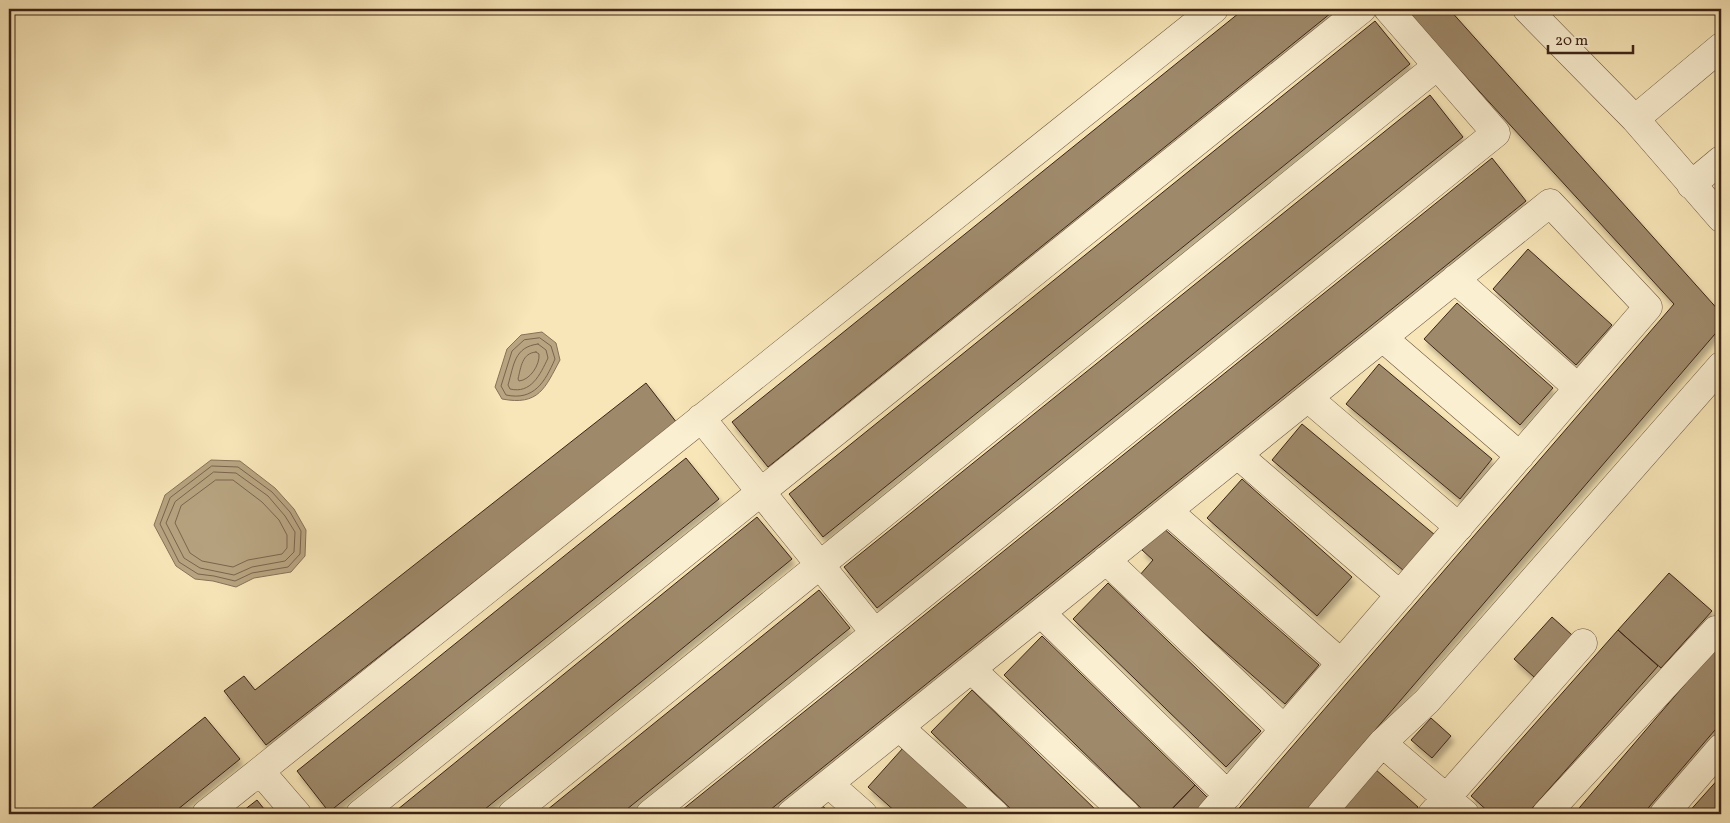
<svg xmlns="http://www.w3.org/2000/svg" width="1730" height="823" viewBox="0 0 1730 823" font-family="Vollkorn,serif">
  <defs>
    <filter id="shadow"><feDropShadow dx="3" dy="5.5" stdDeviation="2.5" flood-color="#0004"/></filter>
  </defs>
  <rect width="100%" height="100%" fill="#f8e6b8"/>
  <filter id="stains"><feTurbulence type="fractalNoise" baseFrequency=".004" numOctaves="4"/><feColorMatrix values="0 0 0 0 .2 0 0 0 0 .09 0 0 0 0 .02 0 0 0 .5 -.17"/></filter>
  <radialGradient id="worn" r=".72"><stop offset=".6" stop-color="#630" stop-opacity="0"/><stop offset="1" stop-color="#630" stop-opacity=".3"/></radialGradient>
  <!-- water -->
  <path fill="#b8a481" stroke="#877157" d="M542 332 556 343 560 360C545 388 539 406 502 399L495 387 507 349 521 335Z
    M211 460 240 461 275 488 294 509 306 530 305 556 291 572 254 578 236 587 213 581 195 579 176 566 154 525 165 495Z"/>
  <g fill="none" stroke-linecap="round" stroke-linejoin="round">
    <!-- shore -->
    <path stroke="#7a644c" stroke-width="1" d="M540 338 551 346 555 359C545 382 534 401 506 395L501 386 512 351 524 340Z
      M538 344 546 350 548 358C540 375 531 394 510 389L508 385C514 365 514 347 538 344Z
      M536 352 539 354C540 365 530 380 519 381L518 379C521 367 522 353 536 352Z
      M212 466 238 467 272 492 290 512 301 531 300 554 288 567 252 573 235 581 214 576 198 574 179 562 160 524 170 498Z
      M214 472 236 473 268 496 285 516 295 532 294 552 285 561 252 567 234 575 200 568 184 558 166 523 175 502Z
      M216 480H233L262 502 279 520 287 535V548L282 554 248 560 233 567 202 561 190 553 175 523 181 506Z"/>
  </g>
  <!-- building -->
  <path fill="#9e896b" stroke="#3d2417" filter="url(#shadow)" d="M1244 9H1336L768 467 732 422Z
    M1404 9H1449L1721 313V327L1303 814H1234L1674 304Z
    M1375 21 1410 64 823 537 789 494Z
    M1430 95 1463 137 877 608 844 567Z
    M1492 158 1526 201 765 814H677Z
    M1528 249 1612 325 1576 365 1493 289Z
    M1457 303 1553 388 1520 425 1424 339Z
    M1379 364 1492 459 1460 499 1346 404Z
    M646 383 677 423 266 745 224 691 244 676 255 690Z
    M1302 424 1435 535 1404 571 1272 460Z
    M686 458 719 499 329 812 297 771Z
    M1242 479 1352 577 1317 616 1207 518Z
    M757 517 792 559 479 814H392Z
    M1162 527 1319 665 1285 704 1139 576 1153 560 1142 550Z
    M1669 573 1712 611 1661 668 1618 630Z
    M1108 583 1261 731 1226 767 1073 619Z
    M819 590 850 628 621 814H542Z
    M1552 617 1572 635 1534 677 1514 659Z
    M1618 630 1658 666 1527 814H1491L1471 796Z
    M1042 636 1195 785 1167 814H1147L1004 675Z
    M1721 642V723L1643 814H1574Z
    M972 690 1100 814H1016L931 732Z
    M205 717 240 759 172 814H85Z
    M1431 718 1451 736 1432 758 1411 740Z
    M903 748 976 814H898L868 787Z
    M1375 769 1418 807 1412 814H1335Z
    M1721 776V814H1687Z
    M1195 785 1214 804 1204 814H1167Z
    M257 800 268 814H239Z
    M820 804 832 814H811Z"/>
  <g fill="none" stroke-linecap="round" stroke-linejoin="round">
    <defs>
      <path id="minor" d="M1527 9 1635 119 1721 47
        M1635 119 1721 218
        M1691 185 1721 160
        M1455 279 1578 388
        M1383 338 1520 456
        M1308 398 1459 527
        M701 418 875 633
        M1238 455 1400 595
        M1168 511 1341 663
        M1106 560 1284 729
        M1041 613 1228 795
        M971 669 1126 814
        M899 727 995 814
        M1382 743 1427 701 1721 366
        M260 771 1214 9
        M829 784 863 814
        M206 814 260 771 297 814
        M360 814 1362 9
        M512 814 1437 66
        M650 814 1496 133 1388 9
        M791 814 1550 203 1648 307 1211 814
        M1321 814 1382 743 1465 814
        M1432 814 1583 643
        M1546 814 1716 630
        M1664 814 1721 748"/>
    </defs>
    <!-- minor casing -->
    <use href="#minor" stroke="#6c543f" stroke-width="29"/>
    <!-- minor -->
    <use href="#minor" stroke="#faefd1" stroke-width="28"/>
  </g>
  <!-- margin -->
  <rect width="1730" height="823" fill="none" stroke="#f8e6b8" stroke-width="30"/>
  <rect x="10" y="10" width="1710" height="803" fill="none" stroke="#3d2417" stroke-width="2.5"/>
  <rect x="15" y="15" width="1700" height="793" fill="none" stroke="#3d2417"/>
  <!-- scale -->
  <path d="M1548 45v8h85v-8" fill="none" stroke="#3d2417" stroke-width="2.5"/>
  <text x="1555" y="45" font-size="15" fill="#3d2417" stroke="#faefd1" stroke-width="4" paint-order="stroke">20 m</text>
  <rect width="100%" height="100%" filter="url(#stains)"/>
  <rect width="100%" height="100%" fill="url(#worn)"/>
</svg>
